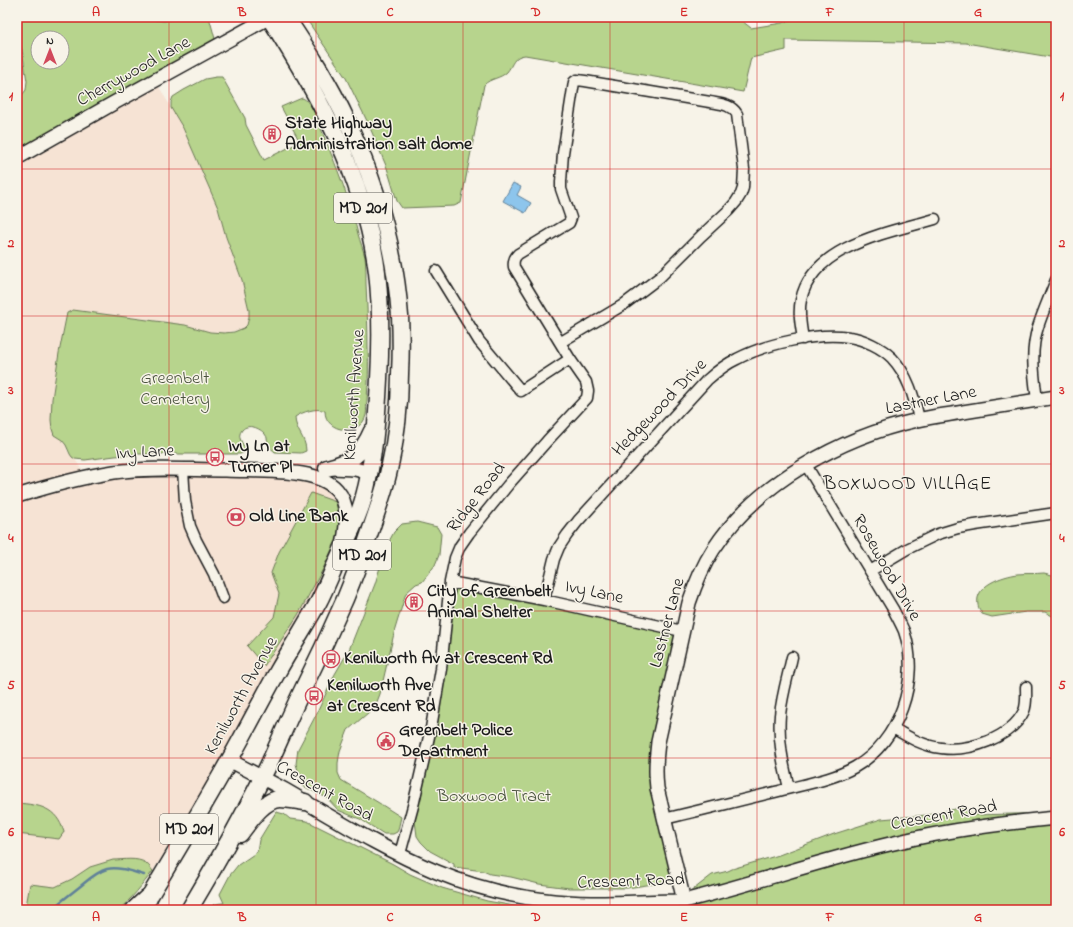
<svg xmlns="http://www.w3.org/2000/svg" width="1073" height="927" viewBox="0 0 1073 927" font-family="'Indie Flower',sans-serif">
  <rect width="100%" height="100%" fill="#f7f3e8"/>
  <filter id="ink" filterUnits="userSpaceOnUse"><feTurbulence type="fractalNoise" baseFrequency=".025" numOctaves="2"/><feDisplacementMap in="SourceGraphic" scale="8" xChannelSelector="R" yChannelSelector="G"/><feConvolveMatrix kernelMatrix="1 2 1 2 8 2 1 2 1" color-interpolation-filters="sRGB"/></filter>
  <g filter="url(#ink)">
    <!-- built -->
    <path fill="#f6e3d4" d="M155 80 183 128 218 208 226 237 242 280 249 310V317L247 325 244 328 239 330 224 333 210 332 185 325 133 318 73 310 70 311 67 313 59 353 52 399 51 420 52 429 54 435 62 440 66 445 67 450 72 457 75 459 86 477 278 472 337 491 346 528 279 669 153 871 147 864 142 861 134 860H113L90 867 72 879 55 887 30 884 26 906 17 905V158Z"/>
    <!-- green -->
    <path fill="#b7d48d" stroke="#6a7854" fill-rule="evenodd" d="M17 17H146L156 20 164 21 185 17H209L217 46 17 158V98L22 95 26 90 27 81 22 50 17 37ZM38 38H62V62H38Z
      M305 17H740L742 21 751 28 782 23 799 17H1056V58L966 43 786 40V50L751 58 743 92 525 55C513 56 513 65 507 72 500 79 490 78 484 85L461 203 454 206 402 208 397 201 387 168 368 123 346 78Z
      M216 77H222L245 118 246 125 264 160 300 142 281 107 302 98C312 100 321 129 325 139 338 170 350 201 358 234 360 241 363 249 365 257 366 266 366 276 366 284 367 306 368 327 368 348 369 366 368 383 367 400 366 405 367 410 366 415 361 437 325 433 325 411 317 407 302 412 295 417 295 431 306 437 306 451L301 453 275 452C273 450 270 448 269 446 267 442 268 437 265 434 260 428 248 423 242 430 236 437 243 443 246 450L245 452 240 454H138L115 456 85 460 75 459 72 457 70 454 66 445 62 440 54 435 52 429 51 420 52 399 59 353 67 313 73 310 185 325 210 332 224 333 234 332 244 328 247 325 249 317V310L242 280 226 237 218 208 183 128 171 108V102L173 97 184 90 205 79Z
      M311 493 336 502 341 529 323 569 298 615 264 666 247 646 274 617 279 594 271 573 279 552Z
      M417 522 437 527 441 534 439 555 435 565 426 577 422 582 416 584 406 593 395 629 380 694 375 707 348 730 340 751 338 763V773L341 780 379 803 401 817 398 830 397 832 393 834H384L360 819 352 816 338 810 327 798 303 786 296 764 298 749 316 715 335 674 349 650 375 584 386 547 394 532 402 524Z
      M1044 573 1056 576V618L1045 612H1026L992 617 982 614C981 611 978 608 978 605 974 585 1003 576 1018 574 1027 573 1035 574 1044 573Z
      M450 582 682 631 656 761 680 886 666 882 627 888H569L539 884 511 877 490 874 483 871 454 867V864L430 851 421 842 417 836 413 806 424 761Z
      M17 803C40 805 56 807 64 832L59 839 17 834Z
      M965 807 972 815 1056 813V910H667L712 875 728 871 732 869 779 855 834 834 881 819 927 815Z
      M276 812 284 814 290 819 307 821 393 864 410 874 442 888 487 901 520 907H528L533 910H250V909H236L229 908 230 910H209C212 904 218 903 224 903L220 894 230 875 238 865 257 852 259 840Z
      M113 860C123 860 137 857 146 863 149 865 151 869 153 871 142 885 132 899 118 910H17V905L26 906 30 884 55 887 72 879 90 867Z"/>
    <!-- water -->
    <path fill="#8dc5ec" stroke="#608199" d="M513 183 521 187 517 195 531 203 525 213 503 201Z"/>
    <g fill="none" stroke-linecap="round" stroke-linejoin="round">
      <!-- stream -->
      <path stroke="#608199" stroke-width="2.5" d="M51 910C60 902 69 895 78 888 87 881 96 872 107 869 119 866 133 872 144 875"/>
      <defs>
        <path id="minor" d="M436 271 479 341 521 391 570 359
          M803 339C801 326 798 313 801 300 812 245 891 232 935 219
          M1037 400C1034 376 1030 351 1038 327 1043 311 1050 296 1056 280
          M183 469 185 501 190 526 196 540 214 574 223 598
          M870 571 907 549 938 534 958 528 975 525 1056 513
          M450 582 544 600 682 631
          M544 600 554 559 559 547 567 535 578 521 707 380C716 372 726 364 737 359 765 344 818 332 849 337 864 339 882 348 892 358 908 375 914 397 919 419
          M893 728C908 737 923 746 941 748 969 752 1011 738 1024 711 1027 704 1026 695 1026 687
          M789 788C783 764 778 740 780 715 782 695 788 676 792 657
          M664 819C703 810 741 800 779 791 805 784 832 780 855 767 899 742 921 679 904 631 901 624 897 617 893 609L806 465
          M400 854 413 806 431 728 441 669 450 582 455 558 460 546 469 533 508 485 547 441 587 398 588 391 586 382 570 359 514 267C513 261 514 258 518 254L569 223 571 218 561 189V182L563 153 574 82 577 80 585 81 710 102C720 104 731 104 737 114L744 169 743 188 741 194 736 202 729 210 701 236 660 277 623 305 561 342"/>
        <path id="tertiary" d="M17 158 112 104 270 17
          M332 468 355 469 370 473
          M17 496C49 486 81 477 114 472 151 467 189 470 226 470 251 471 277 470 302 474 314 476 329 481 337 490 349 504 347 523 344 540
          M229 760C248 770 267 780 285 790 335 819 384 850 437 872 471 886 508 896 545 900 591 906 637 901 684 901 757 883 829 857 903 841 953 829 1005 823 1056 818
          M684 901 657 788C655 772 656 758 658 742L689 603C695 585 702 567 713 550 756 483 841 437 918 420 933 416 948 415 963 412 994 407 1025 402 1056 397"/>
        <path id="primary" d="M327 468C351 462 362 454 372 431
          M240 834C249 822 264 799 280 799 288 799 297 801 305 802
          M142 909C171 860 201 811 229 761 246 731 261 701 278 671 291 648 305 626 318 603 327 586 334 567 342 550 350 533 358 518 363 500 374 461 377 420 379 379 381 343 381 307 377 272 365 178 319 95 269 17
          M189 910C217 863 244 815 268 766 279 742 289 718 300 695 316 663 331 631 345 599 355 575 364 550 372 526 378 508 385 489 389 470 396 439 400 407 400 374 401 355 401 336 400 316 395 249 376 182 347 121 330 84 308 50 286 17"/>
        <path id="motorway" d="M135 910 148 898"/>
      </defs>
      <!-- minor casing -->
      <use href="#minor" stroke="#1c1c1c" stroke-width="13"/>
      <!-- tertiary casing -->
      <use href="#tertiary" stroke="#1c1c1c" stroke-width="16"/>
      <!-- primary casing -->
      <use href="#primary" stroke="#1c1c1c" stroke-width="19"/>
      <!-- motorway casing -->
      <use href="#motorway" stroke="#1c1c1c" stroke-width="21"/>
      <!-- minor -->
      <use href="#minor" stroke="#f7f3e8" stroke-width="10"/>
      <!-- tertiary -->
      <use href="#tertiary" stroke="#f7f3e8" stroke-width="13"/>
      <!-- primary -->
      <use href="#primary" stroke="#f7f3e8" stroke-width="16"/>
      <!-- motorway -->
      <use href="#motorway" stroke="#f7f3e8" stroke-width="18"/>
    </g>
  </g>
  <!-- grid -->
  <path fill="none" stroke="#d62828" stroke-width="1" stroke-opacity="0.55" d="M169 17V910M316 17V910M463 17V910M610 17V910M757 17V910M904 17V910M17 169H1056M17 316H1056M17 464H1056M17 611H1056M17 758H1056"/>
  <!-- icons -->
  <defs>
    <symbol id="building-ring" viewBox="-11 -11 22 22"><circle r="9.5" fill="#f7f3e8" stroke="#d1495b" stroke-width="1.5"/><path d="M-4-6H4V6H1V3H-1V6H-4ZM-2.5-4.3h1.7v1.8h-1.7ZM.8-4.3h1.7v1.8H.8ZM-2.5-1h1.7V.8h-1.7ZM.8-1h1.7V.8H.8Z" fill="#d1495b"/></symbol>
    <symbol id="bus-ring" viewBox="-11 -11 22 22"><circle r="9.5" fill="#f7f3e8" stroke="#d1495b" stroke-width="1.5"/><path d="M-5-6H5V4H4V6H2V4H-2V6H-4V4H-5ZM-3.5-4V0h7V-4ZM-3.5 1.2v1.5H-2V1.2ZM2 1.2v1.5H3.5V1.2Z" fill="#d1495b"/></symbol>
    <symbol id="bank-ring" viewBox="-11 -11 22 22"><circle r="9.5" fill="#f7f3e8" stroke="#d1495b" stroke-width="1.5"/><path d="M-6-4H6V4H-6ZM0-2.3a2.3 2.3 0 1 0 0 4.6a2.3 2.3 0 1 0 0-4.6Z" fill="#d1495b"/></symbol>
    <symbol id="civic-ring" viewBox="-11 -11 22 22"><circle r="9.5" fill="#f7f3e8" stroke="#d1495b" stroke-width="1.5"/><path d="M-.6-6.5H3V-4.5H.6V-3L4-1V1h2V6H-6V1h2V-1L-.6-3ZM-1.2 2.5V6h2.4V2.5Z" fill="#d1495b"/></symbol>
  </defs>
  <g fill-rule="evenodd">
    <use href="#building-ring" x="262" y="124" width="20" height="20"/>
    <use href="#bus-ring" x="205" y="447" width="20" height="20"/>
    <use href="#bank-ring" x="226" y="507" width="20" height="20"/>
    <use href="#building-ring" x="404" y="592" width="20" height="20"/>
    <use href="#bus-ring" x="321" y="649" width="20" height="20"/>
    <use href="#bus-ring" x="304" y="686" width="20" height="20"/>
    <use href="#civic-ring" x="376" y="731" width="20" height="20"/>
  </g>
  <g text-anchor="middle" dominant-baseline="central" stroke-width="3" stroke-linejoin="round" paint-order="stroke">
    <!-- shield labels -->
    <g fill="#f7f3e8" stroke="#5e5c59" stroke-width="1">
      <rect x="334" y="193" width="58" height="30" rx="3"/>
      <rect x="333" y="540" width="58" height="30" rx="3"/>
      <rect x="160" y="814" width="58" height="30" rx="3"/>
    </g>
    <g font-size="17" font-weight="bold" fill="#1c1c1c">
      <text x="363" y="208">MD 201</text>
      <text x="362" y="555">MD 201</text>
      <text x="189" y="829">MD 201</text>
    </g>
    <!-- street labels -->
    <g font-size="18" fill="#1c1c1c" stroke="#f7f3e8">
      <text transform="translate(134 72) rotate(-29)">Cherrywood Lane</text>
      <text transform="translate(355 395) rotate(-86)">Kenilworth Avenue</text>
      <text transform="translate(931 401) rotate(-11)">Lastner Lane</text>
      <text transform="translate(660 408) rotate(-46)">Hedgewood Drive</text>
      <text transform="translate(145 453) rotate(-3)">Ivy Lane</text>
      <text transform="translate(477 498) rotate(-52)">Ridge Road</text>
      <text transform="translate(886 568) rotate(60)">Rosewood Drive</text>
      <text transform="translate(594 593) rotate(12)">Ivy Lane</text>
      <text transform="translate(668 623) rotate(-75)">Lastner Lane</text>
      <text transform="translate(242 696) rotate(-61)">Kenilworth Avenue</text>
      <text transform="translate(324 792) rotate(29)">Crescent Road</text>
      <text transform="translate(944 816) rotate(-10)">Crescent Road</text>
      <text transform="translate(631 882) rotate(-2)">Crescent Road</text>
    </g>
    <!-- poi labels -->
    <g font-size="18" font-weight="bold" fill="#1c1c1c" stroke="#f7f3e8" text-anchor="start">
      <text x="285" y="124">State Highway<tspan x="285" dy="21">Administration salt dome</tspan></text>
      <text x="228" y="447">Ivy Ln at<tspan x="228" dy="21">Turner Pl</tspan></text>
      <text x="249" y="517">Old Line Bank</text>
      <text x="427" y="592">City of Greenbelt<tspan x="427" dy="21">Animal Shelter</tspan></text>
      <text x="344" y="659">Kenilworth Av at Crescent Rd</text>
      <text x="327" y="686">Kenilworth Ave<tspan x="327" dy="21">at Crescent Rd</tspan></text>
      <text x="399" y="731">Greenbelt Police<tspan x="399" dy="21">Department</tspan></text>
    </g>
    <!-- park labels -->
    <g font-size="18" fill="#4a533e" stroke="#f7f3e8">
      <text x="175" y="379">Greenbelt<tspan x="175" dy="21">Cemetery</tspan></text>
      <text x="494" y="797">Boxwood Tract</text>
    </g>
    <!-- neighbourhood labels -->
    <g font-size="19" letter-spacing="1" fill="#1c1c1c" stroke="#f7f3e8">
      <text x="908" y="484">BOXWOOD VILLAGE</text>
    </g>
  </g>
  <!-- margin -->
  <rect width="1073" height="927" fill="none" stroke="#f7f3e8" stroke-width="44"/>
  <!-- north arrow -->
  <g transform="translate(50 50)"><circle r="19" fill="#f7f3e8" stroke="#9f9d96"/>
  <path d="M0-3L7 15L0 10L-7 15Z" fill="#d1495b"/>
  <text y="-6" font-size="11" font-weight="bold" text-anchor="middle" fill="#1c1c1c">N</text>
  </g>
  <rect x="22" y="22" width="1029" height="883" fill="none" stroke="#d62828" stroke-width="1.5"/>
  <g font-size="13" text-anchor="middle" font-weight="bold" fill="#d62828">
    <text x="96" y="16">A</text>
    <text x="242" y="16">B</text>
    <text x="390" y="16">C</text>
    <text x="536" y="16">D</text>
    <text x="684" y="16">E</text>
    <text x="830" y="16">F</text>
    <text x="978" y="16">G</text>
    <text x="11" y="100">1</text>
    <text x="1062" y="100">1</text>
    <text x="11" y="247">2</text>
    <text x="1062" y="247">2</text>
    <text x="11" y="394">3</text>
    <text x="1062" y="394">3</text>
    <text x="11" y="542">4</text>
    <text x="1062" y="542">4</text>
    <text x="11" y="689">5</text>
    <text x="1062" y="689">5</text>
    <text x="11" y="836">6</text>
    <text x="1062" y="836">6</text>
    <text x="96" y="921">A</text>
    <text x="242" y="921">B</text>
    <text x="390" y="921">C</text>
    <text x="536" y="921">D</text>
    <text x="684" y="921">E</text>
    <text x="830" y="921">F</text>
    <text x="978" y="921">G</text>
  </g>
</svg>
